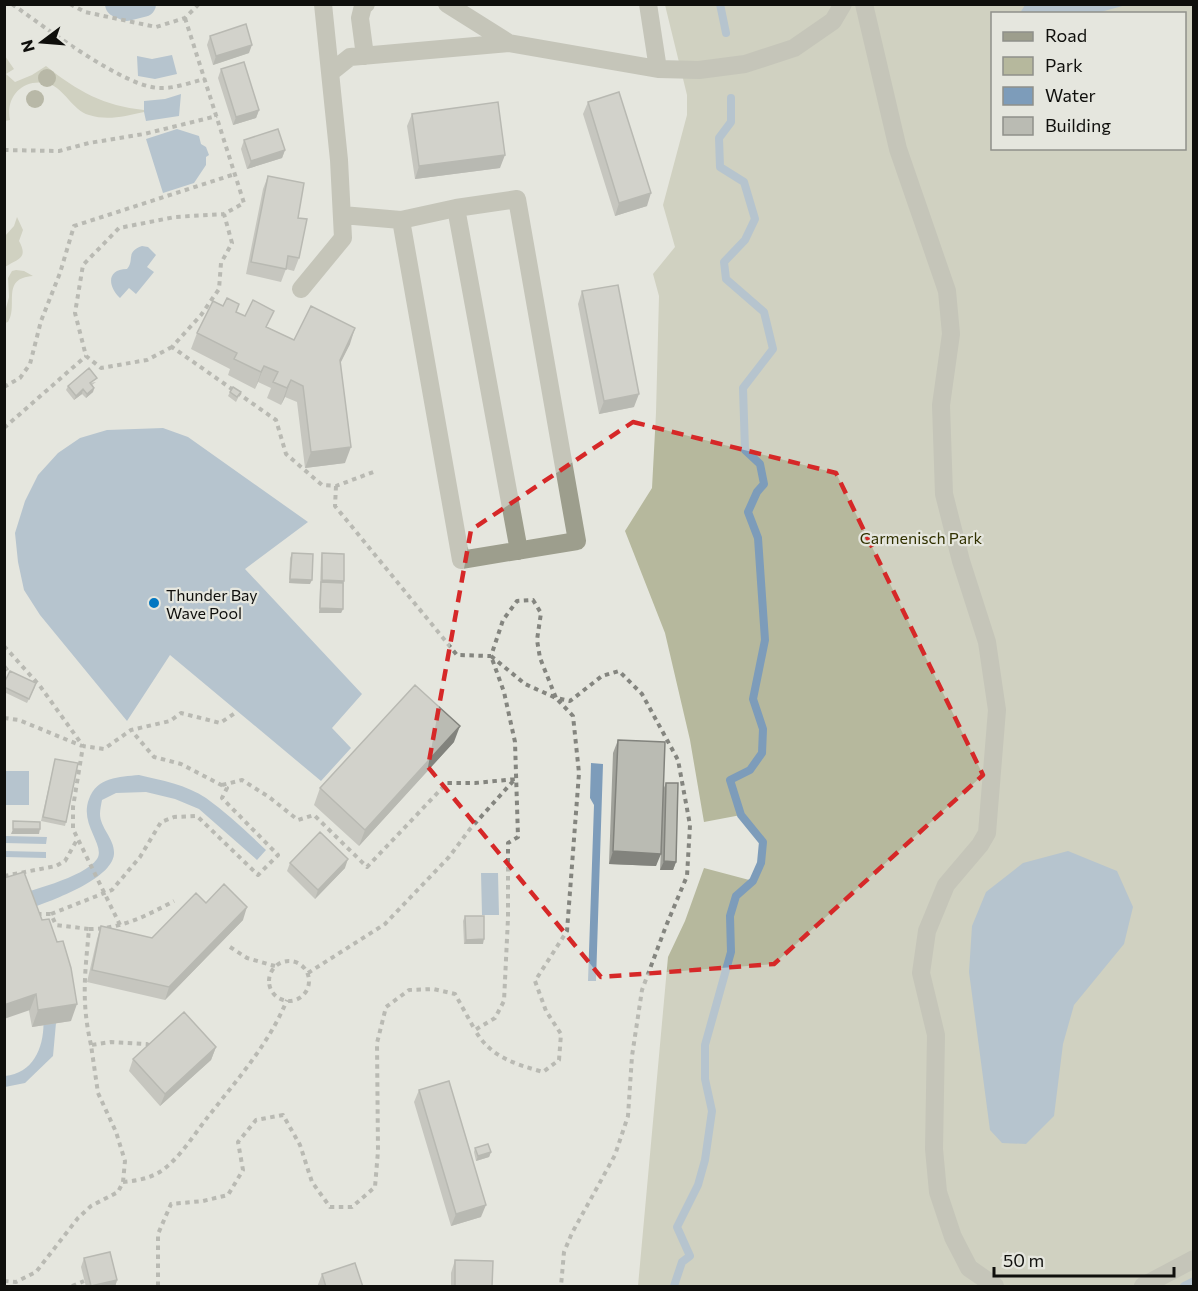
<svg xmlns="http://www.w3.org/2000/svg" width="1198" height="1291" viewBox="0 0 1198 1291" font-family="Commissioner,sans-serif">
  <rect width="100%" height="100%" fill="#e5e6de"/>
  <!-- green -->
  <path fill="#b6b89d" fill-rule="evenodd" d="M665 5H1193V1286H638L668 957 685 921 704 868 753 881 761 863 763 843 741 815 704 822 690 740 665 633 625 531 652 488 656 413 659 296 653 274 675 247 663 205 687 115V95ZM992 14H1184V148H992Z
    M5 56 14 69 6 74 15 82 32 75 46 66C77 91 104 106 144 110V112C125 116 108 121 89 115 72 110 65 89 49 84 24 77 5 96 10 120L5 121Z
    M17 217 23 230 19 241C29 259 17 259 5 267V236L14 226Z
    M16 270 24 271 33 276C0 278 19 306 8 322L5 323V312L9 297 8 278 12 271Z"/>
  <!-- water -->
  <path fill="#7d9cba" d="M1025 5V4L1126 5 1097 13H1020Z
    M172 55 177 74 155 79 138 76 137 56 152 59Z
    M181 94 179 116 146 121 144 112V101L165 99Z
    M177 129 199 136 201 144 206 147 209 155 206 157V165L194 183 163 193 146 139Z
    M142 246 148 247 156 255 147 267 154 272 136 294 129 288 120 298C108 287 106 269 127 269 135 260 125 252 142 246Z
    M163 428 188 437 308 522 245 569 362 694 332 728 351 748 321 781 170 655 127 721 40 615 24 590 18 562 15 533 25 501 38 475 58 453 80 438 107 430Z
    M591 763 603 764 596 981H588L594 805 590 798Z
    M5 771H29V805H5Z
    M139 775C161 780 187 785 206 798 227 813 247 832 266 850L257 860 199 809 175 799 146 792 116 793 102 800C101 805 100 810 100 814 100 828 115 839 114 854 112 880 48 902 26 910L5 899C27 891 84 878 97 859 106 845 79 825 89 799 97 777 119 777 139 775Z
    M5 836 47 837 46 844 5 843Z
    M5 851 46 852V858L5 857Z
    M1068 851 1117 871 1133 907 1124 944 1074 1005 1063 1044 1054 1116 1026 1144 1002 1143 990 1130 969 972 972 926 986 892 1023 863Z
    M481 873H498L499 915H482Z
    M43 1014 56 1023 53 1056 25 1083 5 1087V1076C36 1073 46 1042 43 1014Z"/>
  <g fill="none" stroke-linecap="round" stroke-linejoin="round">
    <!-- stream -->
    <path stroke="#7d9cba" stroke-width="8" d="M720 4 726 33
      M674 1286 682 1262 690 1256 677 1227 698 1185 705 1160 712 1111 705 1079V1045L731 952 730 916 736 896 753 881 761 863 763 842 741 815 730 780 750 770 762 753 763 729 753 699 765 640 758 538 748 512 757 492 764 484 760 464 745 450 743 388 773 349 764 312 726 279 724 262 745 240 755 219 744 182 720 167 719 138 731 122V98
      M1184 1286 1194 1281"/>
    <!-- canal -->
    <path stroke="#7d9cba" stroke-width="26" d="M118 4 127 8 143 4"/>
    <!-- path -->
    <path stroke="#84857f" stroke-width="4" stroke-dasharray="4.5 4.5" stroke-linecap="butt" d="M12 4C43 26 125 88 160 88 174 89 191 82 205 79
      M70 4 85 12 156 27 185 18 199 4
      M185 18 244 203 224 214 232 243 221 263 219 289 201 315 172 347 276 420 286 454 322 485 336 486 376 471
      M4 150 59 151 89 143 144 134 217 116
      M172 347 147 360 101 368 86 356 75 313 83 265 119 228 175 217 224 214
      M4 387 20 378 30 364 41 321 60 273 74 226 235 174
      M4 428 86 356
      M336 486 335 506 457 655 491 656 503 620 517 601 533 600 541 613 537 640 540 658 556 698 570 701 602 676 619 671 642 694 678 760 690 825 687 876 666 926 642 990 632 1056 628 1116 615 1155 572 1233 564 1252 561 1286
      M4 646 40 686 83 746
      M491 656 525 684 556 698 573 716 579 773 567 931 535 981 546 1011 561 1034 559 1060 543 1072C515 1064 490 1057 475 1030L495 1018 504 1001 508 918V843L518 837 515 742 504 692Z
      M4 718 19 720 82 746
      M222 785 242 780 269 797 298 820 314 815 367 867 447 783H475L516 779
      M4 876 56 866 65 861 78 838
      M37 914H51
      M120 925 73 829V807L83 746 104 749 131 730
      M89 929C121 929 146 916 174 901
      M230 947 247 958 275 966
      M269 981a20 20 0 1 1 40 0a20 20 0 1 1-40 0Z
      M308 973 385 924 449 857 470 829 515 779
      M91 1045C81 1001 85 974 89 929L56 925 51 914 112 890 140 857 161 822 174 817 197 816 258 875 278 855 222 798 227 788 181 764 154 757 131 730 170 721 181 713 220 723 235 713
      M123 1182C135 1181 147 1179 158 1173 178 1161 193 1136 207 1118 236 1081 269 1044 287 1000
      M4 1281 16 1282 36 1272 78 1218 91 1206 118 1192 123 1182 125 1161 116 1132 98 1093 91 1045 111 1042 147 1044 151 1047
      M72 1286 84 1281
      M158 1286V1234L171 1204 203 1201 228 1195 243 1170 238 1142 256 1120 283 1115 300 1145 312 1182 330 1207H352L375 1187 378 1151 377 1043 386 1007 409 990 433 989 455 994 475 1030"/>
    <!-- minor -->
    <path stroke="#9d9e8d" stroke-width="18" d="M447 4 509 43
      M648 4 658 69
      M864 4 898 149 947 291 951 334 941 405 944 494 961 561 987 642 997 710 987 833 980 845 946 885 927 931 921 973 936 1035 934 1149 938 1192 953 1237 969 1268 995 1286
      M365 56 360 18 363 6 366 4
      M330 73 350 57 509 43 658 69 699 70 745 64 794 48 833 21 843 4
      M456 208 519 551
      M342 215 401 220 456 208 517 199 577 541 461 560 401 220
      M301 289 343 238 339 160 323 4
      M1143 1286 1194 1259"/>
  </g>
  <!-- trees -->
  <g fill="#828264">
    <circle cx="47" cy="78" r="9"/>
    <circle cx="35" cy="99" r="9"/>
  </g>
  <!-- wall -->
  <path fill="#a0a19a" d="M210 36 249 53 213 65 207 45Z
    M221 69 259 110 256 118 233 125 218 78Z
    M588 102 647 206 615 216 583 114Z
    M412 114 500 168 415 179 407 126Z
    M244 140 285 150 282 158 247 169 241 149Z
    M268 176 298 218 299 258 294 271 286 269 281 282 246 274 263 189Z
    M582 291 634 407 599 414 578 304Z
    M223 306 294 340 350 344 340 363 345 463 305 468 297 402 285 397 281 405 267 398 271 388 258 382 255 389 228 375 230 369 191 349 197 333Z
    M96 382 92 385 94 388 93 392 86 398 82 394 74 400 66 390 68 386Z
    M230 392H241L236 402 228 396Z
    M292 553 310 584 289 583 290 558Z
    M322 553 344 581 343 609 341 613H319L321 558Z
    M4 683 35 687 27 703 4 692Z
    M618 740 663 790 666 783 676 862 673 870H660L662 829 656 866 609 864 613 753Z
    M454 742 359 846 314 805 320 788Z
    M55 759 66 822 65 826 41 821Z
    M290 863 345 868 315 899 287 871Z
    M4 878 71 1021 32 1027Z
    M206 903 243 920 165 1000 87 982 97 939 101 926 152 938Z
    M465 916 483 944H464L463 921Z
    M216 1047 211 1060 160 1106 129 1071 133 1059Z
    M419 1090 481 1217 451 1226 414 1102Z
    M475 1148 491 1152 489 1157 476 1161 474 1152Z
    M84 1258 117 1280 115 1287H86L81 1267Z
    M455 1260 492 1287H451V1273Z
    M322 1274 363 1287H317Z"/>
  <!-- shaded-wall -->
  <path fill="#82837d" d="M252 45 249 53 213 65 216 56Z
    M259 110 256 118 233 125 236 117Z
    M285 150 282 158 247 169 251 161Z
    M505 155 500 168 415 179 419 166Z
    M651 193 647 206 615 216 619 203Z
    M355 328 350 344 334 376 340 360Z
    M264 366 258 382 255 389 261 372Z
    M291 380 285 397 281 405 287 388Z
    M94 388 93 392 86 398 87 394Z
    M83 389 82 394 74 400 76 396Z
    M639 394 634 407 599 414 604 401Z
    M351 447 345 463 305 468 311 452Z
    M290 579 312 580 310 584 289 583Z
    M322 580 344 581 342 585 321 582 320 584Z
    M320 608 343 609 341 613H319Z
    M460 726 454 742 359 846 365 830Z
    M13 829H40L39 834H11Z
    M613 851 661 854 656 866 609 864Z
    M348 859 345 868 315 899 318 890Z
    M664 861 676 862 673 870H660Z
    M247 907 243 920 165 1000 169 987Z
    M484 939 483 944H464L466 940Z
    M36 994 30 1010 4 1019V1005Z
    M77 1004 71 1021 32 1027 38 1010Z
    M216 1047 211 1060 160 1106 165 1094Z
    M491 1152 489 1157 476 1161 478 1156Z
    M486 1205 481 1217 451 1226 456 1214Z
    M117 1280 115 1287H91Z"/>
  <!-- building -->
  <path fill="#babbb3" stroke="#82837d" stroke-width="1.5" d="M246 24 252 45 216 56 210 36Z
    M244 62 259 110 236 117 221 69Z
    M619 92 651 193 619 203 588 102Z
    M498 102 505 155 419 166 412 114Z
    M278 129 285 150 251 161 244 140Z
    M268 176 304 183 298 218 307 219 299 258 288 256 286 269 251 262Z
    M618 285 639 394 604 401 582 291Z
    M227 298 239 304 236 312 245 316 253 300 274 311 266 327 294 340 311 306 355 328 340 360 351 447 311 452 303 386 291 380 287 388 273 382 278 372 264 366 261 372 234 359 237 353 197 333 213 301 223 306Z
    M89 368 97 378 90 383 94 388 87 394 83 389 76 396 68 386Z
    M233 387 241 392 237 397 230 392Z
    M292 553 313 554 312 580 290 579Z
    M322 553 344 554V581L322 580Z
    M321 582 343 583V609L320 608Z
    M4 664 8 669 4 672Z
    M10 671 36 683 29 699 4 687V683Z
    M415 685 460 726 365 830 320 788Z
    M618 740 665 742 661 854 613 851Z
    M55 759 78 763 66 822 43 817Z
    M666 783H678L676 862 664 861Z
    M13 821 40 822V829H13Z
    M320 832 348 859 318 890 290 863Z
    M24 872 42 920 49 919 57 942 63 941 71 968 77 1004 38 1010 36 994 4 1005V878Z
    M224 884 247 907 169 987 92 970 101 926 152 938 196 893 206 903Z
    M465 916H484V939L466 940Z
    M184 1012 216 1047 165 1094 133 1059Z
    M449 1081 486 1205 456 1214 419 1090Z
    M488 1144 491 1152 478 1156 475 1148Z
    M110 1252 117 1280 91 1286 84 1258Z
    M455 1260 493 1261 492 1287H455Z
    M355 1263 363 1287H326L322 1274Z"/>
  <!-- marked area -->
  <path d="M0 0H1198V1291H0ZM633 422 836 473 983 775 774 964 601 977 428 767 471 530Z" fill="#e5e6de" fill-opacity=".55" fill-rule="evenodd"/>
  <path fill="none" stroke="#d62828" stroke-width="4.5" stroke-dasharray="12 8" stroke-linejoin="round" d="M633 422 836 473 983 775 774 964 601 977 428 767 471 530Z"/>
  <!-- markers -->
  <circle fill="#0277c1" stroke="#e5e6de" stroke-width="2" cx="154" cy="603" r="6"/>
  <g text-anchor="middle" dominant-baseline="central" stroke-width="4.5" stroke-linejoin="round" paint-order="stroke">
    <!-- park labels -->
    <g font-size="16" fill="#313100" stroke="#e5e6de">
      <text x="921" y="537">Carmenisch Park</text>
    </g>
    <!-- poi labels -->
    <g font-size="16" fill="#0f0f0c" stroke="#e5e6de" text-anchor="start">
      <text x="166" y="594">Thunder Bay<tspan x="166" dy="18">Wave Pool</tspan></text>
    </g>
  </g>
  <!-- border -->
  <rect width="1198" height="1291" fill="none" stroke="#0f0f0c" stroke-width="12"/>
  <!-- legend -->
  <rect x="991" y="12" width="195" height="138" fill="#e5e6de" stroke="#8f908a" stroke-width="1.5"/>
  <rect x="1003" y="32" width="30" height="9" fill="#9d9e8d" stroke="#8f908a" stroke-width="1.5"/>
  <text x="1045" y="42" font-size="18" fill="#0f0f0c">Road</text>
  <rect x="1003" y="57" width="30" height="18" fill="#b6b89d" stroke="#8f908a" stroke-width="1.5"/>
  <text x="1045" y="72" font-size="18" fill="#0f0f0c">Park</text>
  <rect x="1003" y="87" width="30" height="18" fill="#7d9cba" stroke="#8f908a" stroke-width="1.5"/>
  <text x="1045" y="102" font-size="18" fill="#0f0f0c">Water</text>
  <rect x="1003" y="117" width="30" height="18" fill="#babbb3" stroke="#8f908a" stroke-width="1.5"/>
  <text x="1045" y="132" font-size="18" fill="#0f0f0c">Building</text>
  <!-- north arrow -->
  <g transform="translate(42 42) rotate(254)" stroke="#e5e6de" stroke-width="4.5" paint-order="stroke">
  <path d="M0-4.5L10 22L0 15L-10 22Z" fill="#0f0f0c"/>
  <text y="-9" font-size="16" font-weight="bold" text-anchor="middle" fill="#0f0f0c">N</text>
  </g>
  <!-- scale -->
  <path d="M994 1267v9h180v-9" fill="none" stroke="#0f0f0c" stroke-width="3"/>
  <text x="1003" y="1267" font-size="18" fill="#0f0f0c" stroke="#e5e6de" stroke-width="4.5" paint-order="stroke">50 m</text>
</svg>
